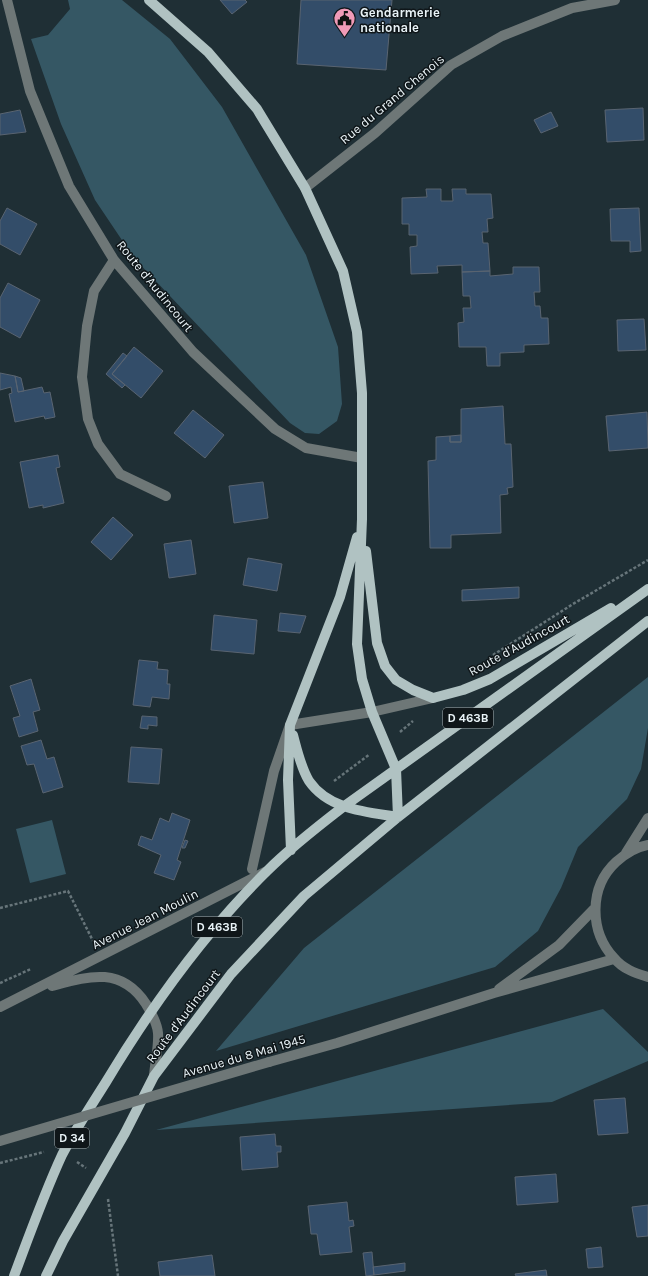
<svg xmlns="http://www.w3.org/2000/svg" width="648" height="1276" viewBox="0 0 648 1276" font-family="Karla,sans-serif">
  <rect width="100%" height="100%" fill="#1f2f35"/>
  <!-- green -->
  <path fill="#355764" d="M68 0H122L170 39 222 107 306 255 338 347 342 404 337 421 319 434 305 433 290 423 134 258 95 200 61 124 31 39 48 35 70 9Z
    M648 677V728L641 769 627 799 578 847 561 888 538 931 495 967 216 1051 304 948Z
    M52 820 66 874 30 883 16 829Z
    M603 1009 648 1052V1061L552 1102 156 1130Z"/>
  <!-- building -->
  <path fill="#334d69" stroke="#596471" d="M220 0H245L247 2 232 14Z
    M301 0H392L386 70 297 64Z
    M643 108 644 140 607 142 605 110Z
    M20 110 26 132 0 135V114Z
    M551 112 558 126 541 133 534 120Z
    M426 189H441V201H453L452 189H466V194H491L493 218 487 219 488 232H482L483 243H488L490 271 462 272V265L437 266 438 273 411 274 410 247 417 246V235H409V224H402V198L427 197Z
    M7 208 37 224 20 255 0 244V221Z
    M639 208 641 251 630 252V241H611L610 209Z
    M513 267H539L540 292H534L535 306H540L541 318H548L549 344 524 345V352L500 353V366H487L486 347H459L458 323 464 322 463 308H471L470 296H463L462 272 490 271V276L513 274Z
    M8 283 40 300 20 338 0 327V298Z
    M644 319 646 350 618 351 617 320Z
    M134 347 163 371 141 398 112 374Z
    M123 353 127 356 112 374 125 385 122 388 106 374Z
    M0 373 15 376 18 392 42 387 44 393 50 392 55 417 45 419 44 416 15 422 9 394 12 393 11 387 0 390Z
    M15 376 21 378 24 391 18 392Z
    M503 406 505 444H511L513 487 507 488 508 494 500 495 501 533 451 535V548H430L428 461 436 460V437L450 436V442H461V409Z
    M193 410 224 435 205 458 174 433Z
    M647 412 648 448 609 451 606 416Z
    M461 435V442H450V436Z
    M58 455 60 467 56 468 64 503 43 508V505L29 508 20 462Z
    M263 482 268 518 234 523 229 486Z
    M113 517 133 535 111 560 91 542Z
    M191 540 196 574 169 578 164 544Z
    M248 558 282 564 277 591 243 585Z
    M519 587V598L462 601V590Z
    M280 613 306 616 300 633 278 631Z
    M214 615 257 620 254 654 211 650Z
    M139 660 158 662 157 669 168 670 167 684H170L169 699 152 697 150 707 133 705Z
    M31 679 40 710 33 712 38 731 19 737 13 718 20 716 10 686Z
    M142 716 157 717V726L148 725V729L140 728Z
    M41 740 47 759 54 757 63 787 43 793 34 764 27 765 21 746Z
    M131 747 162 749 159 784 128 782Z
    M172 813 190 820 177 860 181 862 174 880 154 873 161 855 138 845 141 836 152 840 160 818 169 822Z
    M185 840 188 841 185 848H182Z
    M625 1098 628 1133 598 1135 594 1100Z
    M275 1134 276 1146H281V1152H277L278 1167 242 1170 240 1137Z
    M556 1174 558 1202 517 1205 515 1177Z
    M347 1202 349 1221 353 1220 354 1226 349 1227 352 1252 320 1255 317 1234H311L308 1206Z
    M648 1205V1236L637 1237 632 1207Z
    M601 1247 603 1267 588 1268 586 1249Z
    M372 1252 374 1275 366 1276 363 1253Z
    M212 1255 215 1276H160L158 1262Z
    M405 1263V1271L374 1275 373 1267Z
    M546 1270 547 1276H516L515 1274Z"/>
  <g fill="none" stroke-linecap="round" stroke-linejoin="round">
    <!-- path -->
    <path stroke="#67757a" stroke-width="2.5" stroke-dasharray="3 2" stroke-linecap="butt" d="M493 655 573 604 648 560
      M400 732 413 721
      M334 781 370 754
      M0 908 68 891 93 941
      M0 983 31 969
      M77 1162 86 1168
      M0 1163 44 1152
      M108 1199 118 1276"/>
    <!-- minor -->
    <path stroke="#6e7777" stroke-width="10" d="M7 0 30 91 69 186 114 260 193 352 275 429 306 448 362 458
      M305 188 375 133 451 65 502 36 572 8 615 0
      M114 260 94 291 87 326 82 377 88 419 98 444 120 474 166 496
      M648 845C636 847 625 854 616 862 589 887 589 931 614 958 623 969 635 973 648 977
      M626 853 648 818
      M252 869 274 771 290 725 372 712 433 698
      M52 986C89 976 121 966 146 1004 151 1012 157 1023 158 1033 159 1046 155 1062 154 1076
      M499 989 559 945 594 909
      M0 1007 265 872
      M269 1062 337 1043 494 993 614 959"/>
    <!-- major -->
    <path stroke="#b0c2c2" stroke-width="10" d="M149 0 208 52 257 109 305 188 343 271 357 332 362 393V519L357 644 362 679 372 712 396 769 398 817
      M366 551 377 643 385 666 396 680 413 690 433 698 463 690 490 679 611 608
      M293 735C297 750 301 768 309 781 329 810 367 812 398 817
      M291 850 288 780 290 725 340 597 357 537
      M14 1276C29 1236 44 1194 62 1155 75 1130 91 1106 106 1082 151 1007 204 933 267 871 290 848 317 827 343 807L648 589
      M46 1276 63 1241 125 1133 154 1076 231 974 304 896 398 817 648 621"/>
    <!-- minor-bridge -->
    <path stroke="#6e7777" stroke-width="10" d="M0 1141 269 1062"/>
  </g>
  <!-- icons -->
  <defs>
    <symbol id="civic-pin" viewBox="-11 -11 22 30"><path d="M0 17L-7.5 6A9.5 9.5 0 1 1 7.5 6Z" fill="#f09ab7" stroke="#0f1619"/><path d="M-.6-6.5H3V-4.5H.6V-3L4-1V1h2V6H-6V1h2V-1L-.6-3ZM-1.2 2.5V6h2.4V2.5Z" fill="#111"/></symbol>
  </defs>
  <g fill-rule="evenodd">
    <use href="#civic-pin" x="332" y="6" width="25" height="34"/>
  </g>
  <g text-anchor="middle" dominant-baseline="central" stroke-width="3" stroke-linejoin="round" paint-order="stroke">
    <!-- shield labels -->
    <g fill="#0f1619" stroke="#a8b1b4" stroke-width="1">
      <rect x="443" y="708" width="50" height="20" rx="3"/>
      <rect x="192" y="917" width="50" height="20" rx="3"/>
      <rect x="55" y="1128" width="34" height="20" rx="3"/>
    </g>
    <g font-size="12" font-weight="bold" fill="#e9f3f7">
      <text x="468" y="718">D 463B</text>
      <text x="217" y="927">D 463B</text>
      <text x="72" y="1138">D 34</text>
    </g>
    <!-- poi labels -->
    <g font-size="13" font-weight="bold" fill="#e9f3f7" stroke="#0f1619" text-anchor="start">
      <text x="360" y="12">Gendarmerie<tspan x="360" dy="15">nationale</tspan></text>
    </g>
    <!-- street labels -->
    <g font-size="13" fill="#e9f3f7" stroke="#0f1619">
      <text transform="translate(392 99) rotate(-40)">Rue du Grand Chenois</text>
      <text transform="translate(155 286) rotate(51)">Route d'Audincourt</text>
      <text transform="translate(519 645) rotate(-29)">Route d'Audincourt</text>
      <text transform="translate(145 919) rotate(-27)">Avenue Jean Moulin</text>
      <text transform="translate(183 1016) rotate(-53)">Route d'Audincourt</text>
      <text transform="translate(244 1056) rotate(-16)">Avenue du 8 Mai 1945</text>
    </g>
  </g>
</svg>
